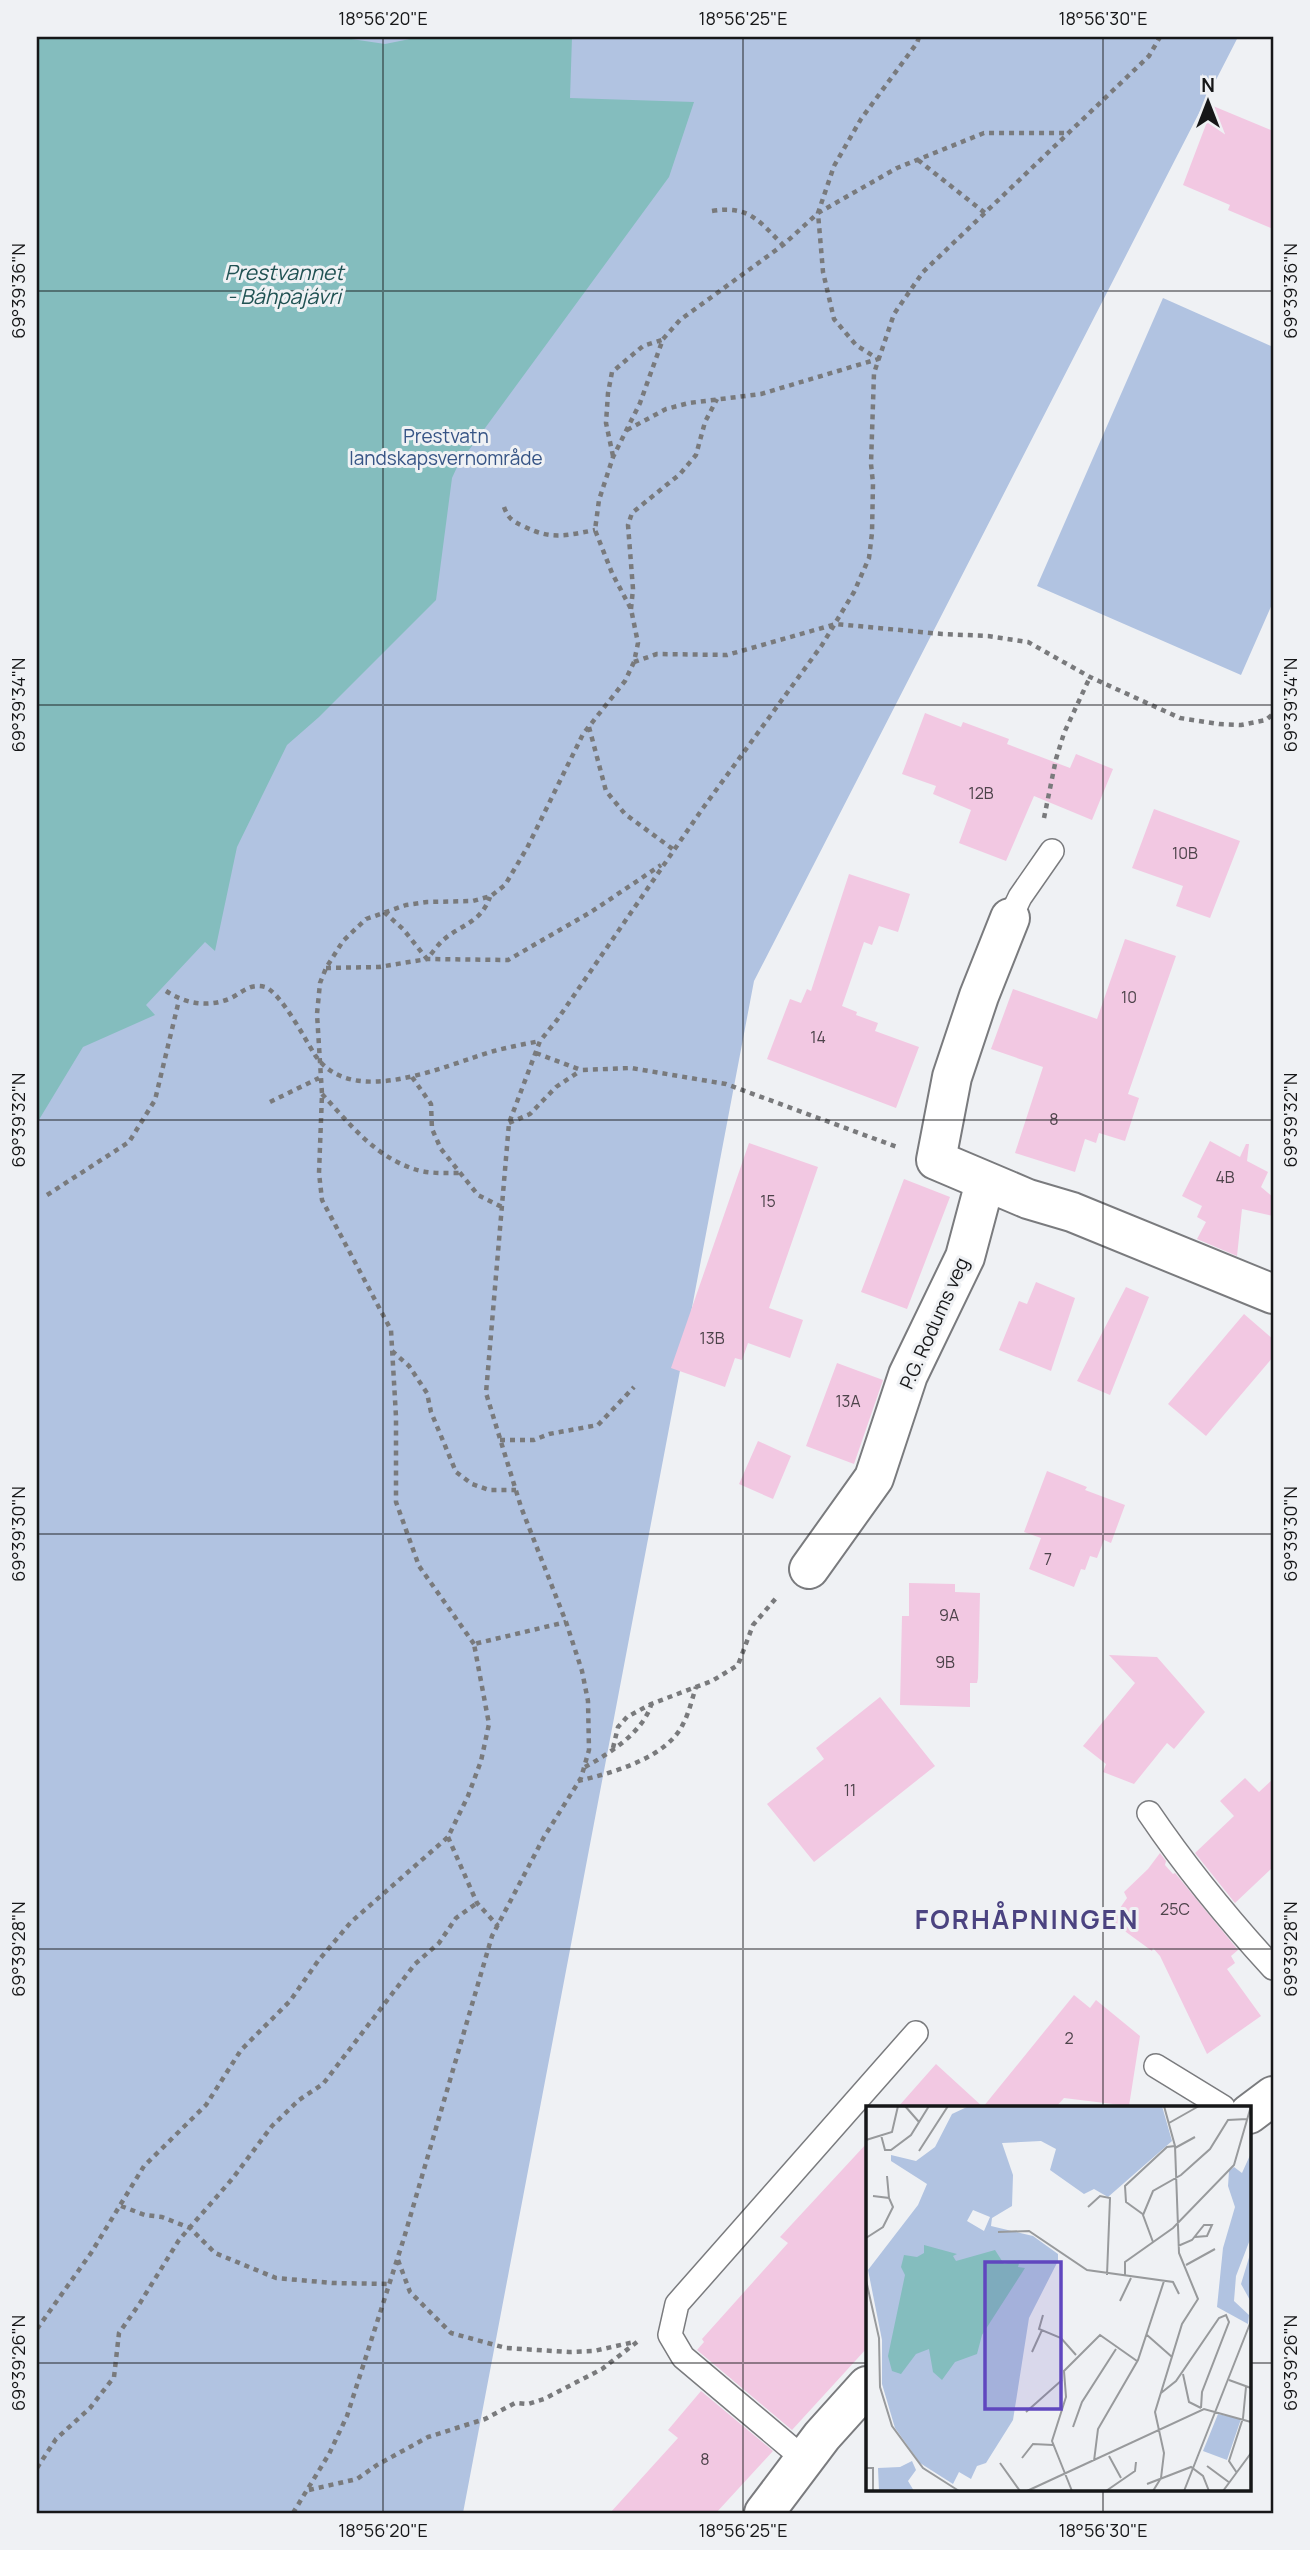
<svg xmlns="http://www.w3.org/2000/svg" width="1310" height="2550" viewBox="0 0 1310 2550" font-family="Manrope,sans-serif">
  <rect width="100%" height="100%" fill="#eff1f4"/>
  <!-- green -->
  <path fill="#b1c3e1" d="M37 37H1238L754 981 463 2513H37Z
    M1163 298 1273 347V602L1241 675 1037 586Z"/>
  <!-- water -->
  <path fill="#84bdbe" d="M37 37H338L385 44 420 37H572L570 98 694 102 669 177 458 465 452 478 436 600 319 717 287 745 237 847 215 951 205 942 146 1005 155 1015 83 1047 37 1123Z"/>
  <!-- building -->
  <path fill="#f2c8e2" d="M1213 106 1273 131V229L1228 210 1230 205 1183 185Z
    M925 713 961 727 963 722 1009 739 1007 744 1070 768 1076 754 1113 769 1092 820 1034 796 1006 861 959 843 971 810 933 794 936 786 902 774Z
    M1154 809 1240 841 1210 918 1176 906 1183 886 1132 868Z
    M849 874 910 894 898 932 879 926 872 945 864 942 842 1006 857 1012 856 1015 878 1023 875 1031 919 1047 896 1108 767 1059 790 999 801 1003 807 989 811 991Z
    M1125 939 1176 956 1128 1094 1139 1098 1125 1141 1099 1133 1096 1143 1085 1139 1075 1172 1015 1153 1043 1067 991 1049 1013 989 1097 1019Z
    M1210 1141 1240 1157 1246 1144H1249L1247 1161 1268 1172 1261 1187 1273 1197V1216L1242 1209 1237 1256 1197 1239 1206 1222 1197 1217 1202 1206 1182 1196Z
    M749 1143 818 1167 769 1308 803 1320 790 1358 748 1343 742 1360 735 1358 725 1387 671 1368Z
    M904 1179 950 1197 907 1309 861 1292Z
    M1036 1282 1075 1298 1051 1371 999 1350 1019 1301 1027 1304Z
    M1126 1287 1149 1297 1110 1395 1077 1381Z
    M1244 1314 1273 1339V1357L1206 1436 1168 1404Z
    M837 1363 883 1380 854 1464 806 1446Z
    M758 1441 791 1456 773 1499 739 1484Z
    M1047 1471 1087 1487 1085 1490 1125 1505 1111 1543 1104 1540 1097 1558 1090 1556 1085 1570 1081 1569 1074 1587 1029 1569 1041 1538 1024 1532Z
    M909 1583 955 1584V1592L980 1593 978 1678 977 1683H970V1707L900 1705 902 1616H909Z
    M1109 1655 1157 1657 1205 1712 1174 1749 1167 1743 1134 1784 1103 1772 1106 1764 1083 1746 1135 1683Z
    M880 1697 935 1766 814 1862 767 1804 824 1759 816 1748Z
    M1245 1778 1259 1792 1273 1779V1867L1235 1903 1195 1853 1234 1816 1220 1801Z
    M1160 1853 1166 1861 1165 1865 1173 1874 1175 1873 1238 1950 1231 1956 1235 1963 1227 1969 1261 2016 1207 2054 1160 1956 1153 1948 1152 1951 1111 1921 1127 1898 1124 1892 1148 1869Z
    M1074 1995 1090 2008 1096 2000 1140 2036 1129 2106 1064 2098 1056 2107H898L936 2064 983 2107Z
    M867 2143V2348L792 2430 697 2350 704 2342 702 2339 788 2243 780 2237Z
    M701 2391 773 2451 716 2513H610L678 2438 668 2430Z"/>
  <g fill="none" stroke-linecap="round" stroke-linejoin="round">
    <defs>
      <path id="lane" d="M1010 918 1020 897 1052 851
        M1149 1813C1187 1869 1228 1919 1273 1968
        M1156 2066 1223 2107
        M804 2459 683 2357 670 2335 677 2304 916 2033"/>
      <path id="street" d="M1010 918 979 996 952 1077 936 1160 1028 1199 1072 1212 1273 1294
        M809 1569 874 1478 908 1375 965 1257 985 1182
        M1249 2114 1273 2096
        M764 2513 822 2436 867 2386"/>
    </defs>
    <!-- lane casing -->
    <use href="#lane" stroke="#7a7b7e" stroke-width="26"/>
    <!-- street casing -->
    <use href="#street" stroke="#7a7b7e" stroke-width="42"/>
    <!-- path -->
    <path stroke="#797a7c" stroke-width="4.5" stroke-dasharray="5 5" stroke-linecap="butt" d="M918 160 985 213
      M712 211C749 205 759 221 783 245
      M627 430 666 409 689 403 761 394 878 359 856 345 834 319 823 272 818 213 834 166 861 119 917 43 919 37
      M613 456 606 423 608 393 612 372 643 346 662 340
      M504 507C508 518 512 521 523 526 551 540 564 536 595 530
      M631 609 633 589 628 525 632 513 680 474 696 455 705 422 717 399
      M634 662 657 654 727 655 836 624 942 634 988 636 1028 642 1090 677 1180 718 1219 724 1241 725 1266 720 1273 714
      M589 727 606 791 625 814 674 850
      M1044 818 1056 759 1064 733 1090 677
      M384 912 403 929 427 959C432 953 437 946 442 941 461 924 480 924 490 897
      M326 968 379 967 427 959 508 960 591 912 661 865
      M166 991C186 1004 209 1008 231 998 243 992 250 983 265 987 281 993 305 1039 315 1055 352 1110 445 1065 494 1051 509 1047 525 1044 540 1041
      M536 1053 581 1070 631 1068 726 1084 897 1147
      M412 1077 431 1104 432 1129 441 1149 478 1195 502 1207
      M322 1094C349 1123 374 1156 414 1169 428 1174 447 1173 462 1173
      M270 1102 319 1078
      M509 1123 530 1114 556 1087 580 1071
      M47 1195 129 1142 155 1100 179 1000
      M392 1351 409 1366 427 1393 431 1412 456 1472 472 1484 489 1490H516
      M500 1440H534L549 1434 598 1425 634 1387
      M474 1644 419 1566 396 1502V1417L391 1330 322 1200 319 1173 322 1094 317 1014 320 983 326 968 343 941 366 919 406 905 427 902 473 901 491 896 505 885 527 848 583 734 625 681 634 662 638 643 631 609 612 573 595 530 599 500 613 457 640 403 663 339 680 320 783 245 818 213 897 168 984 133H1070
      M613 1748 618 1727 627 1717 651 1704 712 1681 738 1665 753 1625 777 1597
      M585 1767C609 1754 643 1732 651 1705
      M578 1781C612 1773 667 1758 683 1724 689 1713 692 1699 696 1687
      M448 1837 477 1903 498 1926
      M121 2206 145 2215 162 2217 190 2228 215 2253 276 2278 333 2283 390 2284
      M398 2260 410 2292 451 2333 506 2348 569 2352 594 2351 634 2342
      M37 2329 91 2253 144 2166 206 2105 241 2050 290 2001 318 1961 351 1922 448 1837 468 1796 481 1761 489 1724 474 1644 566 1622
      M37 2468 56 2439 90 2408 114 2377 119 2333 140 2303 179 2240 233 2178 272 2126 299 2100 323 2084 415 1964 439 1943 456 1918 477 1903
      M309 2490 357 2479 377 2465 428 2437 485 2419 515 2403 528 2404 544 2399 602 2369 637 2342
      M293 2513 329 2454 347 2416 404 2238 492 1936 544 1837 581 1778 589 1750 588 1701 582 1671 566 1622 521 1507 486 1393 509 1123 540 1041 557 1020 703 808 822 645 854 592 869 558 872 533 873 483 871 464 874 373 894 314 923 272 1149 56 1160 37"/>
    <!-- lane -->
    <use href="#lane" stroke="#fff" stroke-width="23"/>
    <!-- street -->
    <use href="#street" stroke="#fff" stroke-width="38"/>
  </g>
  <!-- ticks -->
  <path fill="none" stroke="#161718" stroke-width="2" stroke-opacity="0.45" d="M383 37V2513M743 37V2513M1103 37V2107M37 291H1273M37 705H1273M37 1120H1273M37 1534H1273M37 1949H1273M37 2363H867M1249 2363H1273M1103 2489V2513"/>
  <g text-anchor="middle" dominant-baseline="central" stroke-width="6" stroke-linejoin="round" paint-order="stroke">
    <!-- number labels -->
    <g font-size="16" fill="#4d434a">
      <text x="981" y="793">12B</text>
      <text x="1185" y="853">10B</text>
      <text x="1129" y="997">10</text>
      <text x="818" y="1037">14</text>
      <text x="1054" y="1119">8</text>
      <text x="1225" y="1177">4B</text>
      <text x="768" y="1201">15</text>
      <text x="712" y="1338">13B</text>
      <text x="848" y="1401">13A</text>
      <text x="1048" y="1559">7</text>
      <text x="949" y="1615">9A</text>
      <text x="945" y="1662">9B</text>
      <text x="850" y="1790">11</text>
      <text x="1175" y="1909">25C</text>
      <text x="1069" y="2038">2</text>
      <text x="705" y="2459">8</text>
    </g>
    <!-- park labels -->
    <g font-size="19" fill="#365485" stroke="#eff1f4">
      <text x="446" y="436">Prestvatn<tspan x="446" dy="22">landskapsvernområde</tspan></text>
    </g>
    <!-- street labels -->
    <g font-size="19" fill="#161718" stroke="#eff1f4">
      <text transform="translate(934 1323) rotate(-66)">P.G. Rodums veg</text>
    </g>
    <!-- water labels -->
    <g font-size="21" font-style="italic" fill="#205253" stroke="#eff1f4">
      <text x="284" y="272">Prestvannet<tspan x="284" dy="24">- Báhpajávri</tspan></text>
    </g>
    <!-- district labels -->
    <g font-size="26" font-weight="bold" letter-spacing="2" fill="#4b4380" stroke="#eff1f4">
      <text x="1027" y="1919">FORHÅPNINGEN</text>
    </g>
  </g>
  <!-- overview -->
  <g transform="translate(866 2106)">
    <rect width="385" height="385" fill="#eff1f4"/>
    <path d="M103 0H296L306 35 242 91 228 83 218 88 184 64 190 43 175 35 136 37 147 69 146 100 126 112 125 120 167 130 192 148V155L163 212 147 314 120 357 111 360 105 373 93 366 87 378 54 357 29 322 16 278V234L2 164 52 99 61 78 25 55V49L50 55 69 41 86 8ZM107 104 124 111 118 125 101 115ZM385 47V131L370 170 368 195 383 209 382 218 351 201 357 142 369 101 362 80 363 65 368 61 376 67ZM385 145V196L375 178ZM352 308 375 313 361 354 337 345ZM46 355 50 364 42 375 48 385H13L12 362 34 361Z" fill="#b1c3e1" fill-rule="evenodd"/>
    <path d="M58 139 91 148 87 150 90 155 129 144 138 158 154 154 152 161 159 162 116 229 111 248 89 256 76 274 67 266 63 243 50 248 35 268 26 265 22 250 39 169 35 161 38 149 51 151 58 147Z" fill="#84bdbe"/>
    <path fill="none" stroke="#989a9c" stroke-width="2" d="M39 0 53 16M303 17 333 0M15 29 19 44H25L45 29 63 0M0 34 26 26 32 0M309 42 329 31M53 45 82 0M21 70 23 92M222 101 234 90 244 92 241 169M278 109 260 96 259 80 301 41 309 40M132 126 163 125 221 164 307 176 313 188M0 132 17 121 27 101 23 92 7 90M287 136 277 109 287 85 315 69 344 43 362 14 381 13M312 140 326 134 338 119H346L341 130 329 131M320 159 349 143M259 171V156L307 122 368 59 385 0M0 174 13 232 14 281 26 320 57 362 93 385M254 195 265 172M177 209 173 223 195 232 210 249M281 229 306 251M166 246 176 224M317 268 323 296 335 302M363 274 385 282M295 287 310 275 353 212 360 209 363 216 336 286 335 302M160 306 196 274M207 321 216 296 250 243M243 350 255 372M156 352 167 338 187 339M228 355 232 323 272 254 298 175M134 357 154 385M341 360 364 377M0 362H7V385M371 367 363 355 377 312 380 281M281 378 325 361 337 370 343 385M161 385 338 303 385 316M206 385 186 335 200 291 198 265 234 229 271 255M240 385 269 365 270 356M287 385 295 372 298 347 289 306 316 218 332 193 313 147 309 40 298 0M318 385 385 215M357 385 385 347"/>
    <path fill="#6047bf" fill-opacity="0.15" stroke="#6047bf" stroke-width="3.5" d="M119 156H195V303H119Z"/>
    <rect width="385" height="385" fill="none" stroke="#161718" stroke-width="3.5"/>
  </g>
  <!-- border -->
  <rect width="1310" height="2550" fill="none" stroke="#eff1f4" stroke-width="77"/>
  <!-- north arrow -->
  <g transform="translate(1208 102)" stroke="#eff1f4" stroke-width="5" paint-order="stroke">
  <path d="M0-5L12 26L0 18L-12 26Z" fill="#161718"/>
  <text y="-10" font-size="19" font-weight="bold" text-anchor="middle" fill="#161718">N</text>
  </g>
  <rect x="38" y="38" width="1234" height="2474" fill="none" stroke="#161718" stroke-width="2.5"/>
  <g font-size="18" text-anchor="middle" fill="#161718">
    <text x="383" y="25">18°56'20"E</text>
    <text x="743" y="25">18°56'25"E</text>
    <text x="1103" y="25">18°56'30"E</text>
    <text transform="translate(19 291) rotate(-90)" y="6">69°39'36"N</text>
    <text transform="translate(1291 291) rotate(-90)" y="6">69°39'36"N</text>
    <text transform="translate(19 705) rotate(-90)" y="6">69°39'34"N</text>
    <text transform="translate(1291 705) rotate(-90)" y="6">69°39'34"N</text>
    <text transform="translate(19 1120) rotate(-90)" y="6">69°39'32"N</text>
    <text transform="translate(1291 1120) rotate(-90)" y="6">69°39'32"N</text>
    <text transform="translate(19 1534) rotate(-90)" y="6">69°39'30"N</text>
    <text transform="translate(1291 1534) rotate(-90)" y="6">69°39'30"N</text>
    <text transform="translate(19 1949) rotate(-90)" y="6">69°39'28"N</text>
    <text transform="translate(1291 1949) rotate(-90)" y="6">69°39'28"N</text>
    <text transform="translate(19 2363) rotate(-90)" y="6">69°39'26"N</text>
    <text transform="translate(1291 2363) rotate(-90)" y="6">69°39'26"N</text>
    <text x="383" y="2537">18°56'20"E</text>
    <text x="743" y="2537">18°56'25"E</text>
    <text x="1103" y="2537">18°56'30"E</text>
  </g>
</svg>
